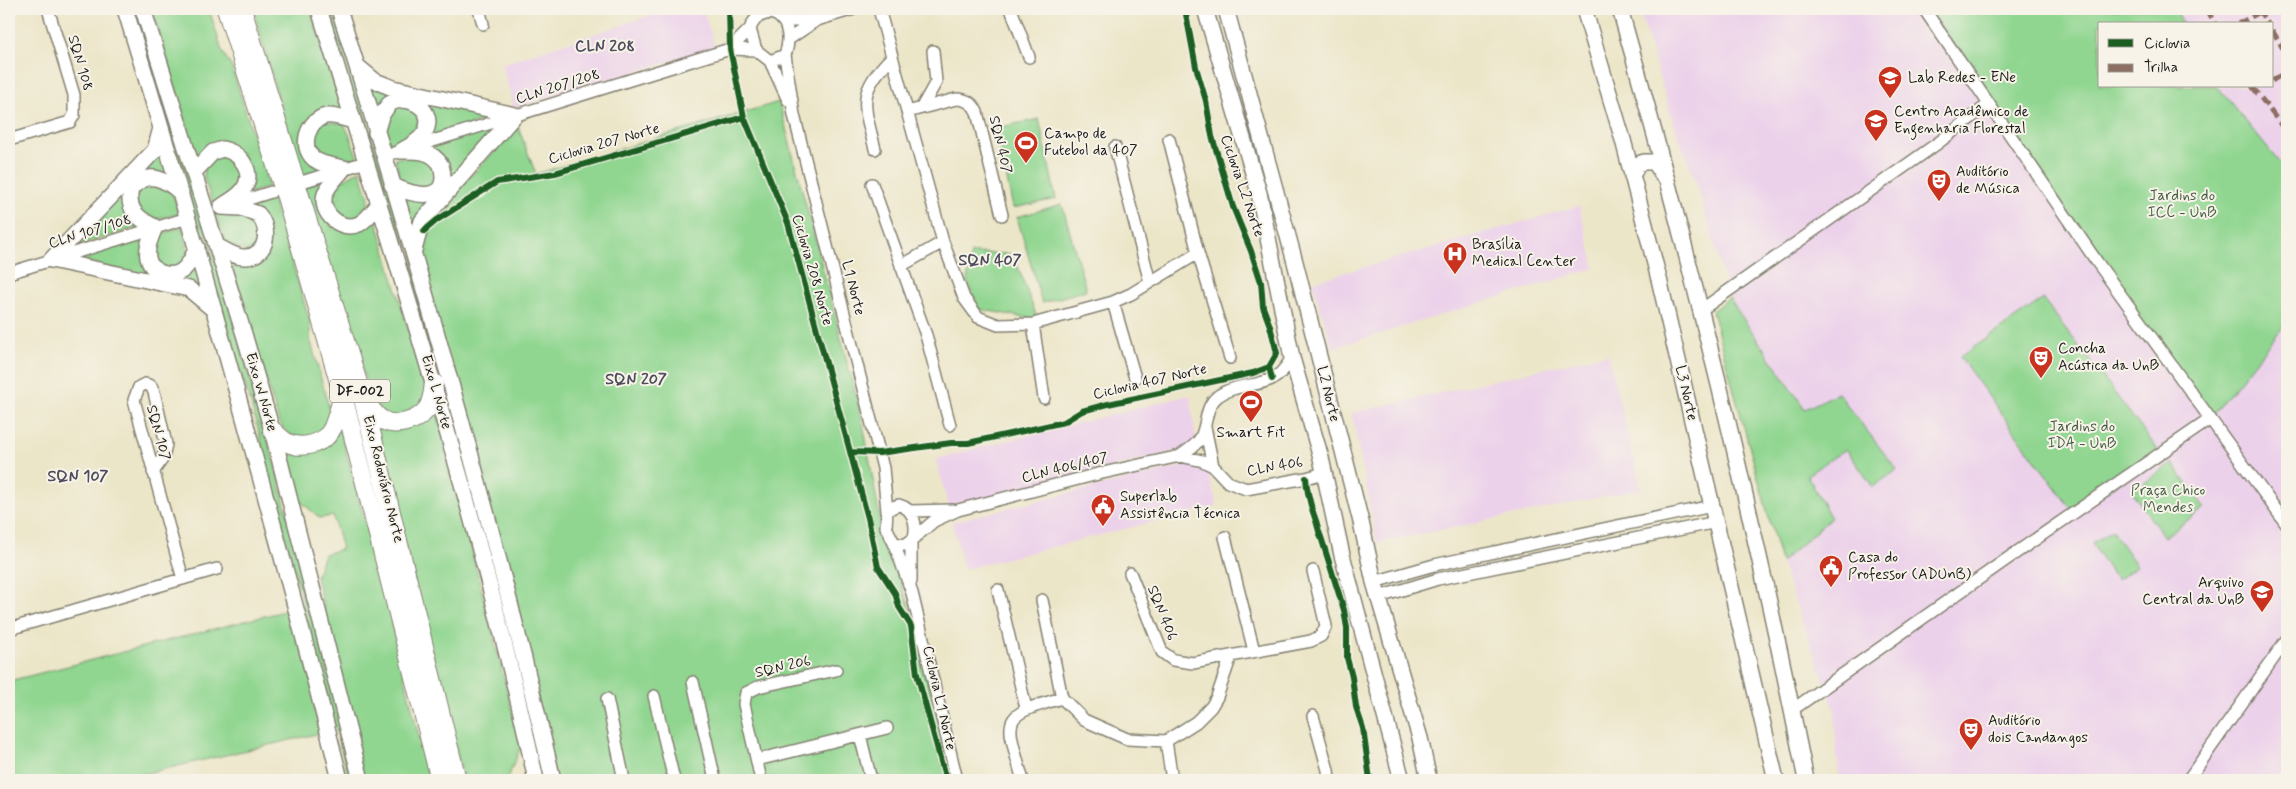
<svg xmlns="http://www.w3.org/2000/svg" width="2296" height="789" viewBox="0 0 2296 789" font-family="Mynerve,sans-serif">
  <rect width="100%" height="100%" fill="#f7f3e8"/>
  <filter id="ink" filterUnits="userSpaceOnUse"><feTurbulence type="fractalNoise" baseFrequency=".02" numOctaves="2"/><feDisplacementMap in="SourceGraphic" scale="10" xChannelSelector="R" yChannelSelector="G"/><feConvolveMatrix kernelMatrix="1 2 1 2 8 2 1 2 1" color-interpolation-filters="sRGB"/></filter>
  <filter id="wash" filterUnits="userSpaceOnUse"><feTurbulence type="fractalNoise" baseFrequency=".0096" numOctaves="4" result="noise"/><feDisplacementMap in="SourceGraphic" scale="20" xChannelSelector="R" yChannelSelector="G"/><feGaussianBlur stdDeviation="1.12" result="paint"/><feColorMatrix in="noise" values="0 0 0 0 0 0 0 0 0 0 0 0 0 0 0 0 0 1.4 0 .05"/><feComposite in="paint" operator="in"/></filter>
  <g filter="url(#wash)">
    <rect width="100%" height="100%" fill="#ece6c9"/>
    <!-- built -->
    <path fill="#ecd1ea" fill-rule="evenodd" d="M671 9H703L715 48 514 108 502 64Z
      M1639 9H2287V780H1840L1836 748 1835 711 1781 562 1767 505 1732 306 1696 181 1673 122ZM2100 24H2272V86H2100Z
      M1579 206 1595 268 1333 348 1312 282Z
      M1608 354 1641 489 1377 543 1352 413Z
      M1190 395 1196 440 1184 449 949 508 936 459Z
      M1191 464 1207 467 1217 506 964 569 952 522Z"/>
    <!-- green -->
    <path fill="#90d690" stroke="#567956" d="M130 9H137L225 292 277 473 355 780H349L255 418Z
      M152 9H209L222 51 232 68 269 187 243 195V153L198 161Z
      M253 9H310L344 115 337 113 302 138 329 168 301 177Z
      M325 9H332L432 330 546 780H540Z
      M1929 9H2175L2183 24H2100V86H2217L2287 172V322L2209 420Z
      M363 75 498 116 425 139 428 133 414 98 379 113Z
      M406 102 423 120 416 136 391 148 385 129 387 113Z
      M779 102 863 423 878 508 887 547 909 605 953 780H556L398 193 441 189 427 148 502 125 414 235 518 127 536 174Z
      M1039 119 1056 199 1013 208 996 128Z
      M322 121 344 124 349 134 358 159 324 160 309 142Z
      M160 152 173 182 129 187 145 225 70 248Z
      M420 153 433 159 439 180 426 193 401 181 395 159Z
      M216 154 243 164 239 189 213 204 204 178V169Z
      M360 170 369 198 366 211 352 221 333 214 329 195 336 184Z
      M332 178 327 182 336 225 374 212 426 391 421 409 389 419 370 398 351 326 341 312 304 187Z
      M148 180 172 191 179 214 152 220 140 215 134 190Z
      M272 197 310 322V339L330 411V417L320 433C300 439 291 441 279 422L229 257 267 246 245 205Z
      M1062 204 1086 290 1042 303 1017 217Z
      M215 213H246L255 216 263 238 250 252 227 245Z
      M182 227 188 250 181 268 161 269 150 250 157 235Z
      M148 235 158 275 194 260 209 298 73 257Z
      M971 253 1013 254 1038 320 978 309 967 281Z
      M1729 298 1805 409 1838 393 1897 470 1873 487 1846 449 1807 475 1831 518 1781 562 1712 311Z
      M2043 299 2161 454 2074 513 1960 357Z
      M435 405 521 746 507 780H464L375 423Z
      M338 423 384 590 429 780H364L316 576 324 554 342 549 333 516 320 518 294 496 278 438 290 446Z
      M2172 463 2205 508 2164 537 2132 492Z
      M2112 530 2137 566 2117 580 2092 544Z
      M292 609 325 732 117 780H9V681Z"/>
  </g>
  <g filter="url(#ink)">
    <g fill="none" stroke-linecap="round" stroke-linejoin="round">
      <defs>
        <path id="minor" d="M479 9 483 24
          M879 9 943 242 964 298 978 317 998 325 1033 324 1113 302 1131 294 1198 253
          M1011 9 1029 57
          M1924 9 2097 262 2287 525
          M770 13C789 16 791 39 785 55L770 61 756 50 750 29C754 19 758 15 770 13Z
          M784 21 817 20 854 9
          M789 39 817 20
          M730 49 750 29
          M785 55 794 115 883 468 887 511
          M770 61 788 100
          M922 107 936 82 933 51
          M907 112 956 99C966 99 973 103 977 112L1002 215
          M1169 139 1198 253 1230 358
          M9 140 70 122 74 115V95L48 9
          M1115 147 1150 282
          M875 149C864 105 856 93 891 58
          M394 153 730 49 756 50
          M305 181 359 164
          M872 184 926 335 950 425
          M230 205 271 192
          M901 266 943 242
          M9 273 181 220
          M1113 302 1135 378
          M1701 310 1938 143 1989 104
          M1033 324 1044 398
          M1205 427 1213 466
          M1180 456C1187 451 1195 446 1200 439 1208 425 1204 407 1218 396 1234 384 1257 387 1274 378 1282 374 1287 365 1292 358
          M153 472 163 458 166 444 154 392 151 386 145 384 139 387 134 400 183 579
          M899 505C914 509 917 524 914 538L905 545 894 543 886 527 887 511 893 507Z
          M910 511 953 510
          M1225 537 1254 651
          M914 538 934 521 958 510 1098 474 1180 456 1203 461 1213 466 1228 482 1246 489 1306 478 1324 473
          M911 542V581
          M894 543 912 593 957 780
          M1130 573 1162 652 1173 660 1193 663 1311 641 1321 636 1326 626 1313 571
          M1374 582 1434 565 1712 506
          M998 590 1026 708
          M1379 597 1438 579 1717 522
          M1042 600 1062 698 1084 720 1127 739 1166 741 1196 722 1211 707 1217 697 1231 656
          M9 629 217 569
          M693 682 715 780
          M654 696 674 780
          M607 699 624 780
          M1792 710 2017 552 2209 420
          M1313 716 1328 770 1329 780
          M860 735 871 780
          M1166 741 1172 780
          M757 760 887 728
          M1022 777C1005 716 1000 716 1062 698
          M761 780 744 704 746 693 758 687 836 670
          M2188 780 2287 639"/>
        <path id="major" d="M125 9C172 161 216 315 258 469 286 572 315 676 340 780
          M143 9 244 334 272 430 361 780
          M319 9C397 264 480 519 536 780
          M339 9C419 263 493 520 553 780
          M1205 9 1259 193 1292 358 1321 458 1342 555 1402 780
          M1226 9 1295 262 1361 522 1374 582 1420 738 1429 780
          M1584 9 1623 140 1659 279 1776 780
          M1620 9C1692 263 1755 521 1806 780
          M357 66 375 81 393 88 515 115
          M353 121C345 119 335 115 326 116 308 120 299 146 314 159 322 165 334 166 344 168 338 176 328 185 325 194 319 213 341 232 359 224 367 220 373 211 379 204
          M376 133 381 116 389 104C408 92 437 110 425 132 420 141 410 146 401 151
          M194 172 213 152 223 149C241 153 256 173 243 190 238 197 228 202 221 207
          M1632 176 1638 164 1644 162H1655L1663 176
          M392 185C414 197 452 204 441 165 432 150 418 151 402 151
          M181 193C165 179 148 169 131 189 126 209 138 219 155 227 151 237 146 247 148 258 151 274 174 280 185 268 191 262 194 254 197 247
          M217 246C225 250 236 258 246 257 269 255 270 228 258 214L241 208 221 207
          M414 250 422 221 515 115
          M51 260 155 150 161 128
          M51 260 189 289 214 310"/>
        <path id="highway" d="M226 9 287 200 343 396 440 780
          M242 9 363 399 457 780
          M365 402C370 407 375 415 381 419 394 428 417 422 427 409 432 402 433 392 434 383
          M272 430C277 434 282 440 288 443 304 450 326 443 333 427 337 417 340 406 343 396"/>
      </defs>
      <!-- minor casing -->
      <use href="#minor" stroke="#848172" stroke-width="14"/>
      <!-- major casing -->
      <use href="#major" stroke="#848172" stroke-width="18"/>
      <!-- highway casing -->
      <use href="#highway" stroke="#848172" stroke-width="20"/>
      <!-- minor -->
      <use href="#minor" stroke="#fff" stroke-width="11"/>
      <!-- major -->
      <use href="#major" stroke="#fff" stroke-width="15"/>
      <!-- highway -->
      <use href="#highway" stroke="#fff" stroke-width="18"/>
      <!-- quiet -->
      <path stroke="#8d6e63" stroke-width="5" stroke-dasharray="10 5" stroke-linecap="butt" d="M2207 9 2215 24
        M2258 9 2268 24
        M2238 24 2260 12
        M2272 30 2287 55
        M2272 81 2287 71
        M2252 86 2287 133
        M2280 124 2287 118"/>
      <defs>
        <path id="cycleway" d="M729 9 730 49 744 117 788 223 868 518 878 567 895 593 899 607 911 626 917 674 946 780
          M1185 9 1196 67 1206 101 1212 136 1233 207 1251 251 1261 282 1263 307 1270 326 1277 353 1269 367
          M424 231 437 220 497 182 555 173 744 117
          M850 452 879 453 951 443H968L1064 422 1082 411 1108 404 1253 373 1269 367 1272 379
          M1306 478C1307 493 1310 504 1315 518 1318 525 1318 531 1321 537L1344 610 1347 628V658L1352 677 1356 707 1363 728 1370 780"/>
      </defs>
      <!-- cycleway casing -->
      <use href="#cycleway" stroke="#f7f3e8" stroke-width="9"/>
      <!-- cycleway -->
      <use href="#cycleway" stroke="#1b5e20" stroke-width="6"/>
    </g>
  </g>
  <!-- icons -->
  <defs>
    <symbol id="university-pin" viewBox="-11 -11 22 30"><path d="M0 17L-7.5 6A9.5 9.5 0 1 1 7.5 6Z" fill="#c8321e" stroke="#f7f3e8"/><path d="M0-5L7-2L0 1L-7-2ZM-4 1L0 2.5L4 1V4Q0 6-4 4Z" fill="#fff"/></symbol>
    <symbol id="stadium-pin" viewBox="-11 -11 22 30"><path d="M0 17L-7.5 6A9.5 9.5 0 1 1 7.5 6Z" fill="#c8321e" stroke="#f7f3e8"/><path d="M0-5a6.5 5 0 1 0 0 10a6.5 5 0 1 0 0-10ZM-3.5-1.8h7v3.6h-7Z" fill="#fff"/></symbol>
    <symbol id="theatre-pin" viewBox="-11 -11 22 30"><path d="M0 17L-7.5 6A9.5 9.5 0 1 1 7.5 6Z" fill="#c8321e" stroke="#f7f3e8"/><path d="M-5-5.5Q0-4 5-5.5V0Q5 5 0 6Q-5 5-5 0ZM-3.3-2.5H-1v1.5H-3.3ZM1-2.5H3.3v1.5H1ZM-2.8 1Q0 5.5 2.8 1Z" fill="#fff"/></symbol>
    <symbol id="hospital-pin" viewBox="-11 -11 22 30"><path d="M0 17L-7.5 6A9.5 9.5 0 1 1 7.5 6Z" fill="#c8321e" stroke="#f7f3e8"/><path d="M-5-5h3v3.5h4V-5h3V5h-3V1.5h-4V5h-3Z" fill="#fff"/></symbol>
    <symbol id="civic-pin" viewBox="-11 -11 22 30"><path d="M0 17L-7.5 6A9.5 9.5 0 1 1 7.5 6Z" fill="#c8321e" stroke="#f7f3e8"/><path d="M-.6-6.5H3V-4.5H.6V-3L4-1V1h2V6H-6V1h2V-1L-.6-3ZM-1.2 2.5V6h2.4V2.5Z" fill="#fff"/></symbol>
  </defs>
  <g fill-rule="evenodd">
    <use href="#university-pin" x="1876" y="64" width="28" height="38"/>
    <use href="#university-pin" x="1862" y="107" width="28" height="38"/>
    <use href="#stadium-pin" x="1012" y="129" width="28" height="38"/>
    <use href="#theatre-pin" x="1925" y="167" width="28" height="38"/>
    <use href="#hospital-pin" x="1441" y="240" width="28" height="38"/>
    <use href="#theatre-pin" x="2027" y="344" width="28" height="38"/>
    <use href="#stadium-pin" x="1237" y="388" width="28" height="38"/>
    <use href="#civic-pin" x="1089" y="492" width="28" height="38"/>
    <use href="#civic-pin" x="1817" y="553" width="28" height="38"/>
    <use href="#university-pin" x="2248" y="578" width="28" height="38"/>
    <use href="#theatre-pin" x="1957" y="716" width="28" height="38"/>
  </g>
  <g text-anchor="middle" dominant-baseline="central" stroke-width="4" stroke-linejoin="round" paint-order="stroke">
    <!-- shield labels -->
    <rect fill="#f7f3e8" stroke="#5e5c59" stroke-width="1" x="330" y="379.5" width="60" height="23" rx="4"/>
    <g font-size="14" font-weight="bold" fill="#1c1c1c">
      <text x="360" y="391">DF-002</text>
    </g>
    <!-- street labels -->
    <g font-size="15" fill="#1c1c1c" stroke="#f7f3e8">
      <text transform="translate(80 63) rotate(74)">SQN 108</text>
      <text transform="translate(558 87) rotate(-17)">CLN 207/208</text>
      <text transform="translate(604 144) rotate(-16)">Ciclovia 207 Norte</text>
      <text transform="translate(1000 145) rotate(77)">SQN 407</text>
      <text transform="translate(1242 186) rotate(71)">Ciclovia L2 Norte</text>
      <text transform="translate(90 232) rotate(-17)">CLN 107/108</text>
      <text transform="translate(812 270) rotate(74)">Ciclovia 208 Norte</text>
      <text transform="translate(853 288) rotate(76)">L1 Norte</text>
      <text transform="translate(1150 382) rotate(-13)">Ciclovia 407 Norte</text>
      <text transform="translate(261 392) rotate(74)">Eixo W Norte</text>
      <text transform="translate(436 392) rotate(74)">Eixo L Norte</text>
      <text transform="translate(1686 393) rotate(77)">L3 Norte</text>
      <text transform="translate(1328 394) rotate(76)">L2 Norte</text>
      <text transform="translate(158 433) rotate(75)">SQN 107</text>
      <text transform="translate(1275 467) rotate(-10)">CLN 406</text>
      <text transform="translate(1065 468) rotate(-14)">CLN 406/407</text>
      <text transform="translate(383 479) rotate(76)">Eixo Rodoviário Norte</text>
      <text transform="translate(1162 613) rotate(68)">SQN 406</text>
      <text transform="translate(783 667) rotate(-13)">SQN 206</text>
      <text transform="translate(939 698) rotate(77)">Ciclovia L1 Norte</text>
    </g>
    <!-- poi labels -->
    <g font-size="15" fill="#1c1c1c" stroke="#f7f3e8" text-anchor="start">
      <text x="1908" y="78">Lab Redes - ENe</text>
      <text x="1894" y="112">Centro Acadêmico de<tspan x="1894" dy="17">Engenharia Florestal</tspan></text>
      <text x="1044" y="134">Campo de<tspan x="1044" dy="17">Futebol da 407</tspan></text>
      <text x="1956" y="172">Auditório<tspan x="1956" dy="17">de Música</tspan></text>
      <text x="1472" y="245">Brasília<tspan x="1472" dy="17">Medical Center</tspan></text>
      <text x="2058" y="349">Concha<tspan x="2058" dy="17">Acústica da UnB</tspan></text>
      <text x="1251" y="433" text-anchor="middle">Smart Fit</text>
      <text x="1120" y="497">Superlab<tspan x="1120" dy="17">Assistência Técnica</tspan></text>
      <text x="1848" y="558">Casa do<tspan x="1848" dy="17">Professor (ADUnB)</tspan></text>
      <text x="2244" y="583" text-anchor="end">Arquivo<tspan x="2244" dy="17">Central da UnB</tspan></text>
      <text x="1988" y="721">Auditório<tspan x="1988" dy="17">dois Candangos</tspan></text>
    </g>
    <!-- park labels -->
    <g font-size="15" fill="#455d45" stroke="#f7f3e8">
      <text x="2182" y="196">Jardins do<tspan x="2182" dy="17">ICC - UnB</tspan></text>
      <text x="2082" y="427">Jardins do<tspan x="2082" dy="17">IDA - UnB</tspan></text>
      <text x="2168" y="491">Praça Chico<tspan x="2168" dy="17">Mendes</tspan></text>
    </g>
    <!-- neighbourhood labels -->
    <g font-size="16" font-weight="bold" fill="#4e4c5d" stroke="#f7f3e8">
      <text x="605" y="46">CLN 208</text>
      <text x="990" y="260">SQN 407</text>
      <text x="636" y="379">SQN 207</text>
      <text x="78" y="476">SQN 107</text>
    </g>
  </g>
  <!-- margin -->
  <rect width="2296" height="789" fill="none" stroke="#f7f3e8" stroke-width="30"/>
  <!-- legend -->
  <rect x="2098" y="22" width="175" height="65" fill="#f7f3e8" stroke="#9f9d96"/>
  <rect x="2108" y="39" width="25" height="8" fill="#1b5e20" stroke="#9f9d96"/>
  <text x="2144" y="48" font-size="15" fill="#1c1c1c">Ciclovia</text>
  <rect x="2108" y="64" width="25" height="8" fill="#8d6e63" stroke="#9f9d96"/>
  <text x="2144" y="72" font-size="15" fill="#1c1c1c">Trilha</text>
</svg>
